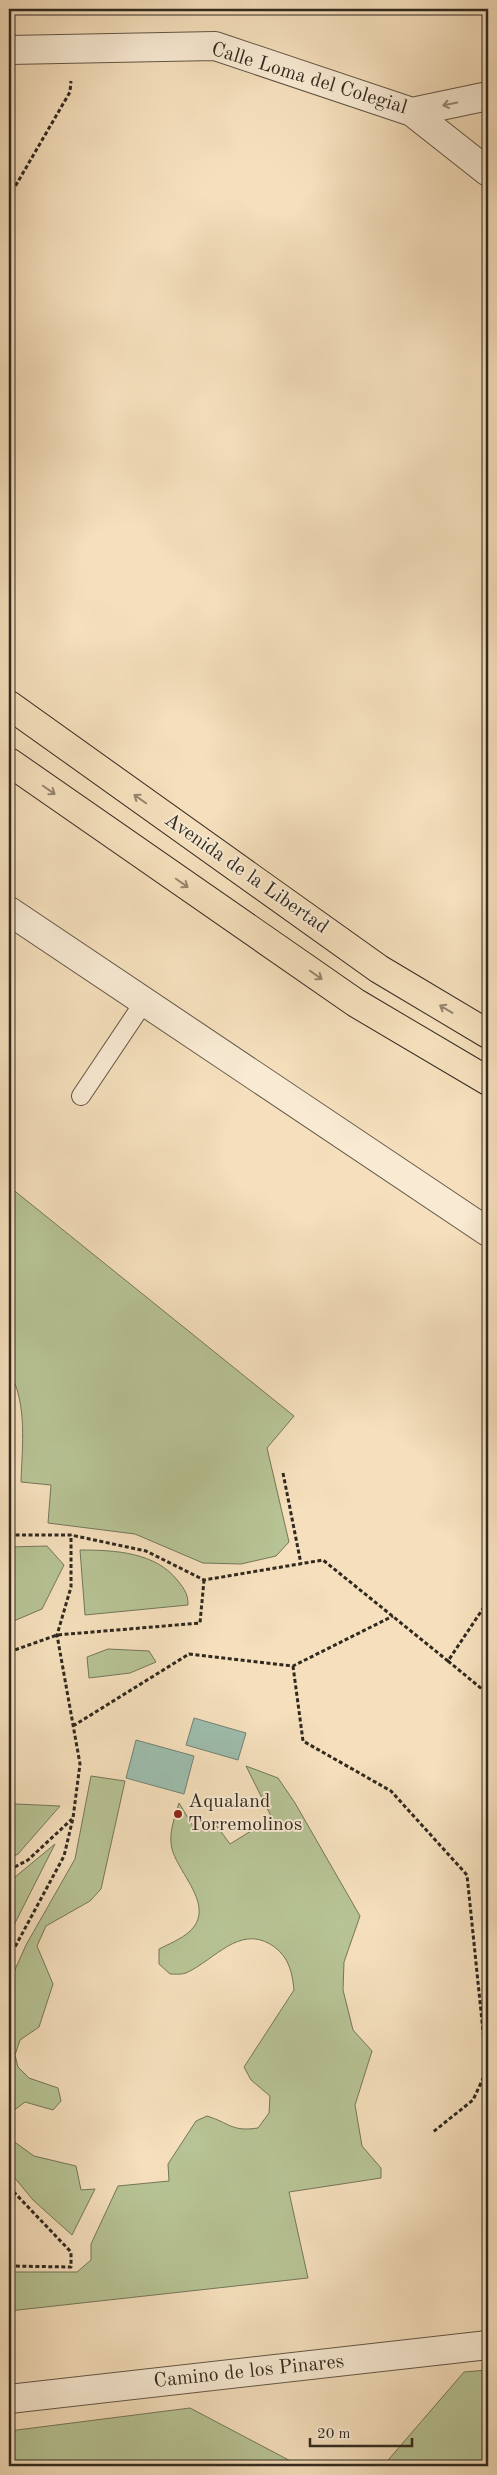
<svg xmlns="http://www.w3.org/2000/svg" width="497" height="2475" viewBox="0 0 497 2475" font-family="'Old Standard TT',serif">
  <rect width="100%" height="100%" fill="#f5dfbc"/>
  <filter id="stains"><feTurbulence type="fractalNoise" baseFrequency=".004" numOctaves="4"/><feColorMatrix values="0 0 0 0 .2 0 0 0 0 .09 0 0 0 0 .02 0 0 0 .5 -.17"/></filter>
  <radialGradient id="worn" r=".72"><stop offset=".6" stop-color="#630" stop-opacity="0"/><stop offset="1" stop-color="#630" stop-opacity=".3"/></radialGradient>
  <!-- green -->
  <path fill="#b7c394" stroke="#74765a" d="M11 1188 294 1416 267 1448 289 1542 276 1556 241 1564 203 1563 135 1534 48 1523 51 1485 21 1482C22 1446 28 1404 9 1371V1190Z
    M47 1546 64 1565 42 1609 9 1623V1547Z
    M80 1550C114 1550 156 1552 178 1581 185 1590 188 1594 188 1605L85 1615Z
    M108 1649 149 1651 156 1662 130 1673 89 1678 87 1657Z
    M246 1766 278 1778 295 1803 360 1916 344 1962 343 1990 353 2030 372 2051 355 2105 362 2146 381 2168V2178L289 2192 308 2278 9 2311V2272H77L91 2260V2244L118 2186 169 2181 168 2164 196 2121 207 2116C230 2123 231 2132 258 2128L269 2113 270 2096 251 2080 244 2067 294 1990C292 1970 288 1955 270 1944 239 1926 215 1959 188 1972 183 1975 175 1974 170 1974L159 1964V1949C169 1944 181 1939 189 1932 217 1907 179 1875 172 1849 168 1833 175 1817 179 1803L196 1831 214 1822 230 1844 272 1818Z
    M91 1776 125 1781 101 1889 90 1901 46 1926 37 1946 53 1984 39 2027 20 2040 15 2055 18 2067 29 2078 58 2088 61 2101 53 2110 25 2102 9 2114V1983L26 1945 75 1859Z
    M16 1804 60 1806 18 1854 9 1859V1808Z
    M55 1844 13 1927 9 1935V1882Z
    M9 2138 34 2156 76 2166 81 2190 95 2189 72 2235 33 2200 9 2171Z
    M488 2370V2466H383L464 2372Z
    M190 2408 300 2466H9V2431Z"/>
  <!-- water -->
  <path fill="#9dbdad" stroke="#728274" d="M194 1718 246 1733 238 1760 186 1745Z
    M136 1740 194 1756 184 1794 126 1778Z"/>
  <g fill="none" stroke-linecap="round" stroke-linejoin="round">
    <defs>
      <path id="lane" d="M81 1096 144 1002"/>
      <path id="street" d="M9 50 215 46 412 112 488 96
        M412 112 488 172
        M9 911 488 1232
        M9 2399 488 2345"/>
      <path id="primary" d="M9 705 379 969 488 1034
        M9 762 356 1003 488 1081"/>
    </defs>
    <!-- lane casing -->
    <use href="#lane" stroke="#625646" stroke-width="20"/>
    <!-- street casing -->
    <use href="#street" stroke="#625646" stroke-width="30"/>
    <!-- primary casing -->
    <use href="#primary" stroke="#31291f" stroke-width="30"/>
    <!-- path -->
    <path stroke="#31291f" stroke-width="3" stroke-dasharray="4 2.5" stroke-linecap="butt" d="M9 197 70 92 71 81
      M283 1473 301 1564
      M9 1535H71L146 1551 204 1580 323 1560 448 1661 488 1601
      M9 1652 57 1635 200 1623 204 1580
      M448 1661 488 1694
      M293 1666 303 1741 391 1791 467 1875 487 2070 473 2100 433 2132
      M73 1726 189 1654 293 1666 393 1616
      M9 1870 28 1860 72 1819
      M9 1958 64 1856 73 1818 80 1764 57 1635 71 1587V1535
      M9 2187 71 2252V2267L9 2266"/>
    <!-- lane -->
    <use href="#lane" stroke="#f8ead3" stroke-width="18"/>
    <!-- street -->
    <use href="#street" stroke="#f8ead3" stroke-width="28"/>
    <!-- primary -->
    <use href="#primary" stroke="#f5dfbc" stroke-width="28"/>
  </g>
  <!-- one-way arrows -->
  <defs><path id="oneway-shaft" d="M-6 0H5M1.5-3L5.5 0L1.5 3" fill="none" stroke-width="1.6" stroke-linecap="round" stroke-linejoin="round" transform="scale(1.25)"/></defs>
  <use stroke="#948a79" href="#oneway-shaft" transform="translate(450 104) rotate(168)"/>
  <g stroke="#93846e">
    <use href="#oneway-shaft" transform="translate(49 790) rotate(35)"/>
    <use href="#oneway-shaft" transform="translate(140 799) rotate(-145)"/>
    <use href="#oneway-shaft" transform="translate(182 883) rotate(35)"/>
    <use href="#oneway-shaft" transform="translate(316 975) rotate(35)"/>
    <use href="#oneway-shaft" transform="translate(446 1009) rotate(-149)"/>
  </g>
  <!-- markers -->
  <circle fill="#8f2418" stroke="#f8ead3" stroke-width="2" cx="178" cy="1814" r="5"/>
  <g text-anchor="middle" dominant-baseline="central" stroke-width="4" stroke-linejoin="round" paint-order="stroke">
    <!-- street labels -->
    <g font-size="20" fill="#31291f" stroke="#f8ead3">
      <text transform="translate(309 79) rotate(17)">Calle Loma del Colegial</text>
      <text transform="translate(246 874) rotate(35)">Avenida de la Libertad</text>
      <text transform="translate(249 2372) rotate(-6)">Camino de los Pinares</text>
    </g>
    <!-- poi labels -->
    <g font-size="20" fill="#31291f" stroke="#f8ead3" text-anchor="start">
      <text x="188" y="1802">Aqualand<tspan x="188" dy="23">Torremolinos</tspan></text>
    </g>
  </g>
  <!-- margin -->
  <rect width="497" height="2475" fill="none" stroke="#f5dfbc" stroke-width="30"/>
  <rect x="10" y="10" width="477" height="2455" fill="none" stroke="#31291f" stroke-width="2.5"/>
  <rect x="15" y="15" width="467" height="2445" fill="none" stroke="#31291f"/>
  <!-- scale -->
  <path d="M310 2438v8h102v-8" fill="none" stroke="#31291f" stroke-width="2.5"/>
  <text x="317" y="2438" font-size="15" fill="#31291f" stroke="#f8ead3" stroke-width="4" paint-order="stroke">20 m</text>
  <rect width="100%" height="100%" filter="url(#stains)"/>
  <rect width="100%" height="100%" fill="url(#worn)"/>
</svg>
